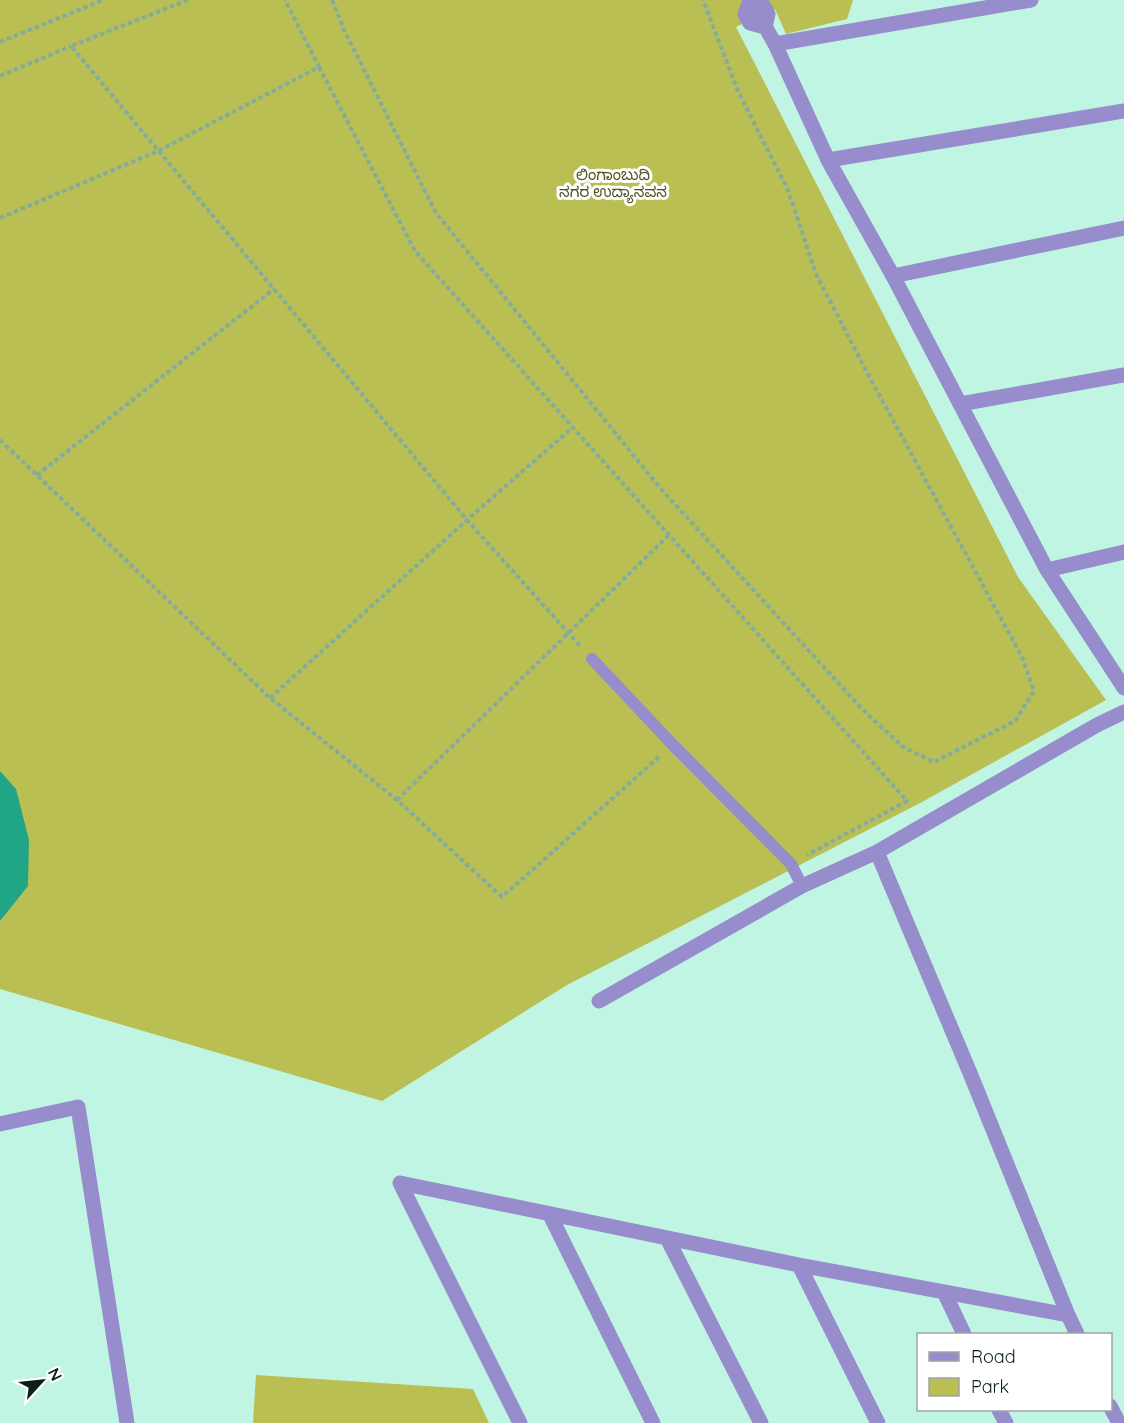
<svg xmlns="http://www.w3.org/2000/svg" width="1124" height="1423" viewBox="0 0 1124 1423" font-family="Quicksand,'Noto Sans Kannada',sans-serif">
  <rect width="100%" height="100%" fill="#c1f5e3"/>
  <!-- green -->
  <path fill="#babf53" d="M0 0H853L847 19 786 34 775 9 736 27 1018 577 1106 700 922 802 567 985 382 1101 0 989Z
    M256 1375 473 1389 489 1423H253Z"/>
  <!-- water -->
  <path fill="#20a686" d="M0 771 16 789 29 840 28 886 0 921Z"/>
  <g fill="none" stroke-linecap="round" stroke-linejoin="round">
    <!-- path -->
    <path stroke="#83ac9e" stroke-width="4" stroke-dasharray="4.5 3" stroke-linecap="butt" d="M188 0 71 46 467 520 581 647
      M332 0 345 32 436 213 661 489 864 711 903 747 934 762 1015 721 1034 691 1022 657 870 378 816 274 788 190 738 91 703 0
      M0 42 103 0
      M319 67 415 251 907 801 807 855
      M0 76 71 46
      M0 218 158 151 319 67 285 0
      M0 440 270 698 397 800 502 897 659 757
      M37 475 274 289
      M270 698 467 520 572 428
      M397 800 669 535"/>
    <!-- lane -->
    <path stroke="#978ccc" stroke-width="12" d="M592 659 673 745 791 864 802 886"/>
    <!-- street -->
    <path stroke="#978ccc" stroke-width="15" d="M750 0 775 44 828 160 893 276 1047 570 1124 688
      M750 0 763 5 768 14 765 27 750 23 745 14Z
      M775 44 1031 0
      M828 160 1124 111
      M893 276 1124 228
      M960 404 1124 375
      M1047 570 1124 552
      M877 852 970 1073 1068 1315 1077 1334
      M599 1001 802 886 877 852 1097 725 1124 712
      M0 1124 78 1107 127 1423
      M400 1183 799 1265 1068 1315
      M400 1183 520 1423
      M550 1215 653 1423
      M667 1238 761 1423
      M799 1265 878 1423
      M944 1292 964 1334
      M1110 1406 1119 1423
      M999 1410 1006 1423"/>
  </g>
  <g text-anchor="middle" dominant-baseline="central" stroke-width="6" stroke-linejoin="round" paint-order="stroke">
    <!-- park labels -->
    <g font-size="15" fill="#4e511e" stroke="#fff">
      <text x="613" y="174">ಲಿಂಗಾಂಬುದಿ<tspan x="613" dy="17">ನಗರ ಉದ್ಯಾನವನ</tspan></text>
    </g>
  </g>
  <!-- legend -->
  <rect x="917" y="1333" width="195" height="78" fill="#ffffff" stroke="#9da5a3" stroke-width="1.5"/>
  <rect x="929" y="1352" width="30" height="9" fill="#978ccc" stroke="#9da5a3" stroke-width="1.5"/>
  <text x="971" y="1363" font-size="18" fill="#0b1f19">Road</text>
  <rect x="929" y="1378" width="30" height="18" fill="#babf53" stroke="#9da5a3" stroke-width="1.5"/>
  <text x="971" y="1393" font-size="18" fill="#0b1f19">Park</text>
  <!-- north arrow -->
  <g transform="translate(42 1381) rotate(63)" stroke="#ffffff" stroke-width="4.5" paint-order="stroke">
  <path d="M0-4.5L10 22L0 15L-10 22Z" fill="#0b1f19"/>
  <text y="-9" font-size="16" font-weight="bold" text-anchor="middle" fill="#0b1f19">N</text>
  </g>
</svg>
